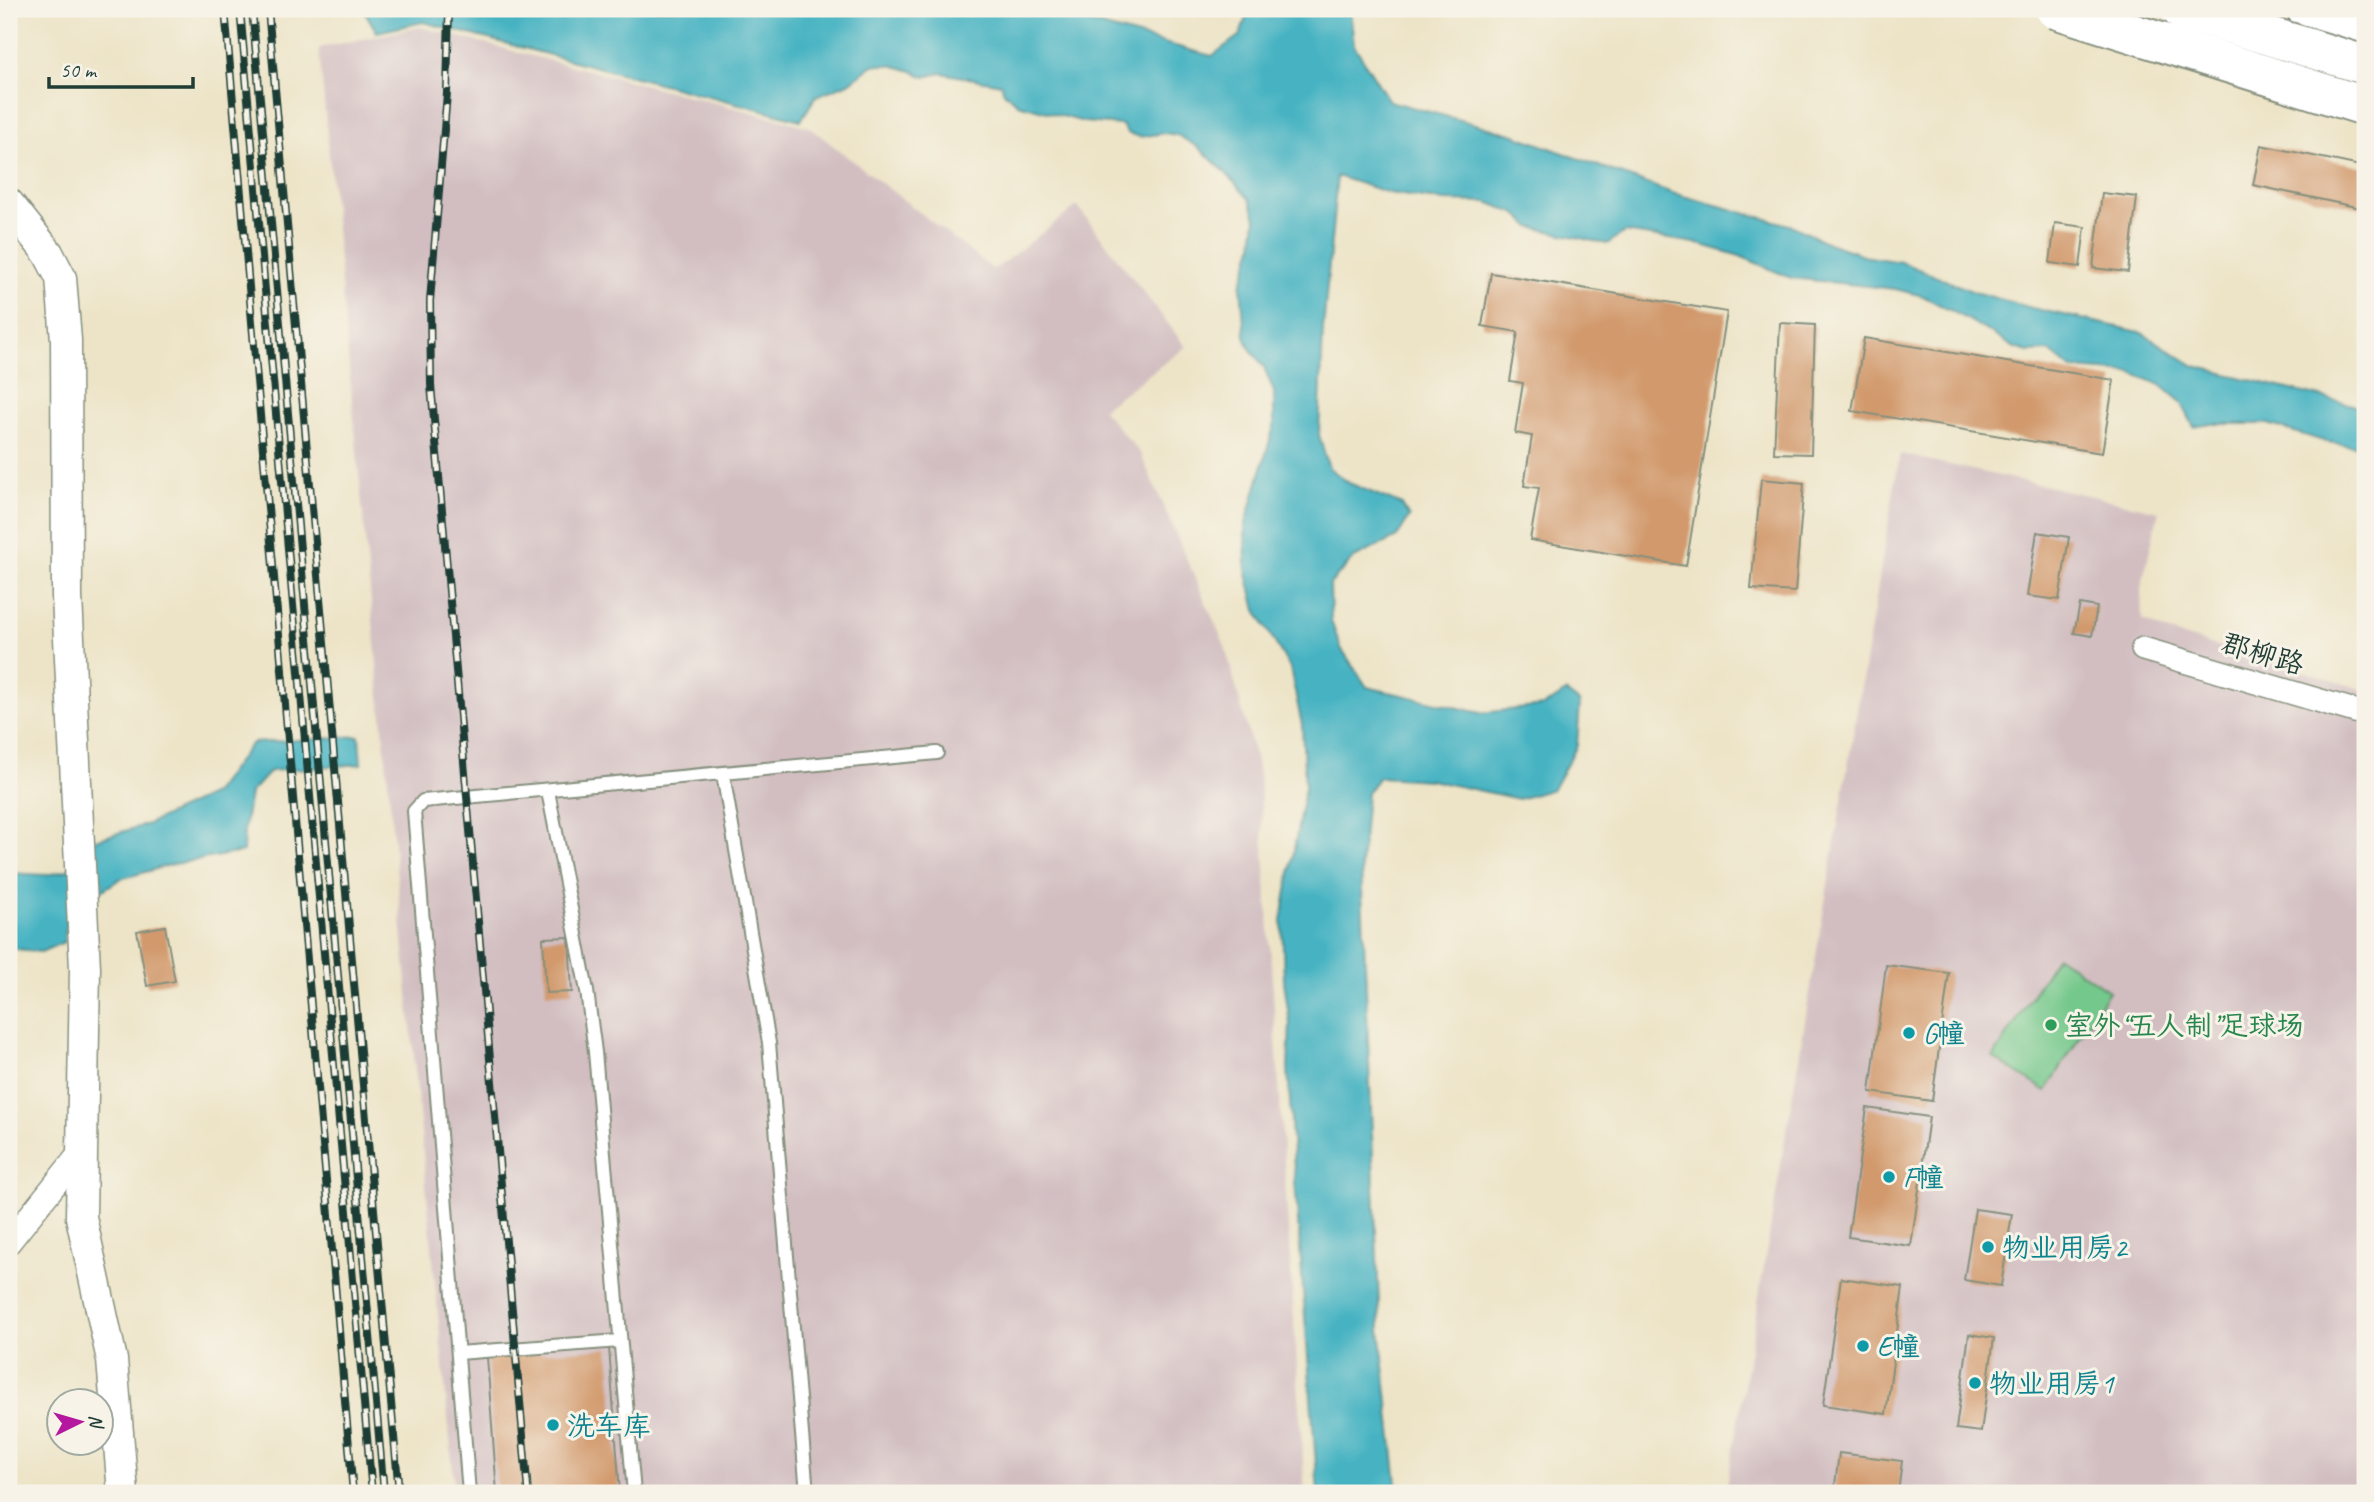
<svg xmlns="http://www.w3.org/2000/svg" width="2374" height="1502" font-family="Caveat,'LXGW WenKai TC',sans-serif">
<rect width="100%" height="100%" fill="#f7f3e8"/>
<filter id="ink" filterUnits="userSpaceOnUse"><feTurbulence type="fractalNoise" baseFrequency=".0143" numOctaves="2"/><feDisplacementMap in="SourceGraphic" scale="14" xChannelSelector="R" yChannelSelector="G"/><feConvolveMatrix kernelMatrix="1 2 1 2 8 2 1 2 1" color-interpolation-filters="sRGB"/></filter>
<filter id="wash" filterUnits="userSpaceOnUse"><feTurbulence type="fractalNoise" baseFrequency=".00686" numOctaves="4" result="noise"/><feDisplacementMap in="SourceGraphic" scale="28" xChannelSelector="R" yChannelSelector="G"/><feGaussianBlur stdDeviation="1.57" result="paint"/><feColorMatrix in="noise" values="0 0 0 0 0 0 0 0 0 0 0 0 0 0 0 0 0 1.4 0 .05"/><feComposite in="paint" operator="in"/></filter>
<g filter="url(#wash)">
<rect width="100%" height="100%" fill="#ede4c7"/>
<g fill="#d2bec1">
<path d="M420 27 809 127 994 270 1077 206 1186 347 1102 409 1140 453 1225 646 1259 773 1305 1493H455L319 48Z"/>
<path d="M1900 454 2159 511 2141 589 2142 620 2166 631 2365 690V1493H1726Z"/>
</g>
<path fill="#75c88b" stroke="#4a8260" stroke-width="2" d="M2057 956 2109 991 2046 1091 1993 1058Z"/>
<g fill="#46b3c2" stroke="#32787b" stroke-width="2">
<path d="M367 9H1039L1212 56 1240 35 1249 9H1350L1354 45 1389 101 1512 134 1672 193 1793 226 1828 243 1869 257 1901 262 1974 292 2032 308 2140 332 2195 366 2365 408V447L2327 442 2268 424H2211L2194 427 2181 402 2161 385 2132 373 2072 369 2049 351 2028 352 2015 348 1967 319 1923 296 1895 289 1791 278 1740 256 1695 243 1625 232 1607 244 1531 227 1517 214 1487 202 1444 201 1389 193 1337 176 1323 330 1319 435 1329 468 1349 483 1402 505 1409 517 1397 537 1354 558 1330 584 1331 621 1341 648 1367 687 1481 713 1544 706 1566 692 1580 703 1577 746 1553 789 1519 799 1430 780 1379 777 1367 793 1361 866 1380 1329 1398 1493H1318L1292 1140 1288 1067 1290 1024 1284 981 1282 919 1305 787 1302 725 1290 668 1256 610 1246 569 1245 527 1274 426V392L1264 367 1249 347 1245 336 1241 286 1253 246 1256 218 1250 200 1224 171 1198 147 1177 135 1164 133 1140 137 1127 133 1122 125 1084 122 1018 104 1004 92 1001 84 941 73 925 77 912 71 891 65H873L849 83 816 96 801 120 423 22 377 32 365 12Z"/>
<path d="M359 736 361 764 270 771 250 793 244 829 243 852 174 864 120 879 68 913 64 942 41 952 9 948V873L46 875 68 870 95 840 148 824 213 794 252 743Z"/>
</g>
<g id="blocks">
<g fill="#d1996c">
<path d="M2261 145 2365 167V209L2253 185Z"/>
<path d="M2102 193 2137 197 2128 272 2093 268Z"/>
<path d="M2055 223 2085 227 2080 267 2050 263Z"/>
<path d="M1491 273 1727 312 1686 566 1530 540 1539 488 1524 486 1532 436 1515 433 1523 383 1510 381 1518 332 1482 326Z"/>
<path d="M1780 323 1815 325 1811 454 1774 453Z"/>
<path d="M1864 338 2114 380 2102 453 1852 411Z"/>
<path d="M1761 479 1804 483 1795 592 1751 589Z"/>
<path d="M2037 532 2069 537 2059 600 2027 596Z"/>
<path d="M2080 604 2097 607 2092 636 2074 633Z"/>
<path d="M165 926 175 981 147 986 137 931Z"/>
<path d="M569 937 572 992 546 993 543 938Z"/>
<path d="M1886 965 1949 973 1932 1101 1870 1092Z"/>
<path d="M1867 1108 1929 1117 1911 1246 1848 1237Z"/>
<path d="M1975 1209 2012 1214 2001 1286 1964 1280Z"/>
<path d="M1841 1278 1903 1287 1886 1414 1823 1405Z"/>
<path d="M1969 1334 1994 1338 1981 1432 1956 1429Z"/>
<path d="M609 1348 620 1493H497L487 1357Z"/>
<path d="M1839 1453 1902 1461 1898 1493H1834Z"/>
</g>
</g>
</g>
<g filter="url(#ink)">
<use href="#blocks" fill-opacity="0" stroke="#86907e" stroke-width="2"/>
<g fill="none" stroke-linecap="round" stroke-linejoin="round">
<defs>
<g id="service">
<path d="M723 774 769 1043 807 1493"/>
<path d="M548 791 587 991 595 1052 634 1493"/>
<path d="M458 1353 620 1341"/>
<path d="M469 1493 414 811 423 801 937 753"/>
</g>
<g id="minor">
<path d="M2143 649 2365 714"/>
<path d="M9 1242 81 1152"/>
</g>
<path id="tertiary" d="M9 204 48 253 61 278 66 340 67 597 85 968 81 1217 112 1360 123 1493"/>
<path id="trunk" d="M2306 9 2365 27"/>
</defs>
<use href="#service" stroke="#86907e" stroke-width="16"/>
<use href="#minor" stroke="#86907e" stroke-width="26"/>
<use href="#tertiary" stroke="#86907e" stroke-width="33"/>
<use href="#trunk" stroke="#86907e" stroke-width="42"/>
<use href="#service" stroke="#fff" stroke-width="12"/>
<use href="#minor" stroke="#fff" stroke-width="23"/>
<use href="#tertiary" stroke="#fff" stroke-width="30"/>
<use href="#trunk" stroke="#fff" stroke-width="38"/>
<defs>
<g id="rail">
<path d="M225 9 353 1493"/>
<path d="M240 9 372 1493"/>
<path d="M252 9 384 1493"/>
<path d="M268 9 399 1493"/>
<path d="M449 9 447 93 430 301 431 385 528 1493"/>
</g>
</defs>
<use href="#rail" stroke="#1f3d34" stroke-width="8"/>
<use href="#rail" stroke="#f7f3e8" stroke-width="5" stroke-dasharray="16" stroke-linecap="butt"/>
<defs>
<g id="trunk-bridge">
<path d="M2055 9 2365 106"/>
<path d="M2180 9 2365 65"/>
</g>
</defs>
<use href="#trunk-bridge" stroke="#86907e" stroke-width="42" stroke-linecap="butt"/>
<use href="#trunk-bridge" stroke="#fff" stroke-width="38"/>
</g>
</g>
<circle fill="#2e9e5b" stroke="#f7f3e8" stroke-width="2.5" cx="2051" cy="1025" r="7"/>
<g fill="#0f9aa8" stroke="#f7f3e8" stroke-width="2.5">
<circle cx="1909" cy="1033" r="7"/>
<circle cx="1889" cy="1177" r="7"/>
<circle cx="1988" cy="1247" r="7"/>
<circle cx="1863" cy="1346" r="7"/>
<circle cx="1975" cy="1383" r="7"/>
<circle cx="553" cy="1425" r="7"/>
</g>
<g text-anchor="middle" stroke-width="6" stroke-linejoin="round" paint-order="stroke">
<g font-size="28" fill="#1f3d34" stroke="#f7f3e8">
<text transform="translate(2263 653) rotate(16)" y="10">郡柳路</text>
</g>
<g font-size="28" fill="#27864d" stroke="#f7f3e8" text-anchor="start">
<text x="2065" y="1035">室外“五人制”足球场</text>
</g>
<g font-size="28" fill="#0d838f" stroke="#f7f3e8" text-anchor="start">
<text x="1923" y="1043">G幢</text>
<text x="1903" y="1187">F幢</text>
<text x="2002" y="1257">物业用房2</text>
<text x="1877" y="1356">E幢</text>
<text x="1989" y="1393">物业用房1</text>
<text x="567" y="1435">洗车库</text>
</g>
</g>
<rect width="2374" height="1502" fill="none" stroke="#f7f3e8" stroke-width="35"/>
<g transform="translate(80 1422) rotate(85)"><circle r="33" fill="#f7f3e8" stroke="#a1aaa0" stroke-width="2"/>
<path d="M0-5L12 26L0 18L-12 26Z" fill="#b5179e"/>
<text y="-10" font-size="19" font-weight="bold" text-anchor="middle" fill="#1f3d34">N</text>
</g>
<path d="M49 77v10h144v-10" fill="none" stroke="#1f3d34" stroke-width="3.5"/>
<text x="60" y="77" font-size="21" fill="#1f3d34" stroke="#f7f3e8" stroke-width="5" paint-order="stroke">50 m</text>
</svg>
